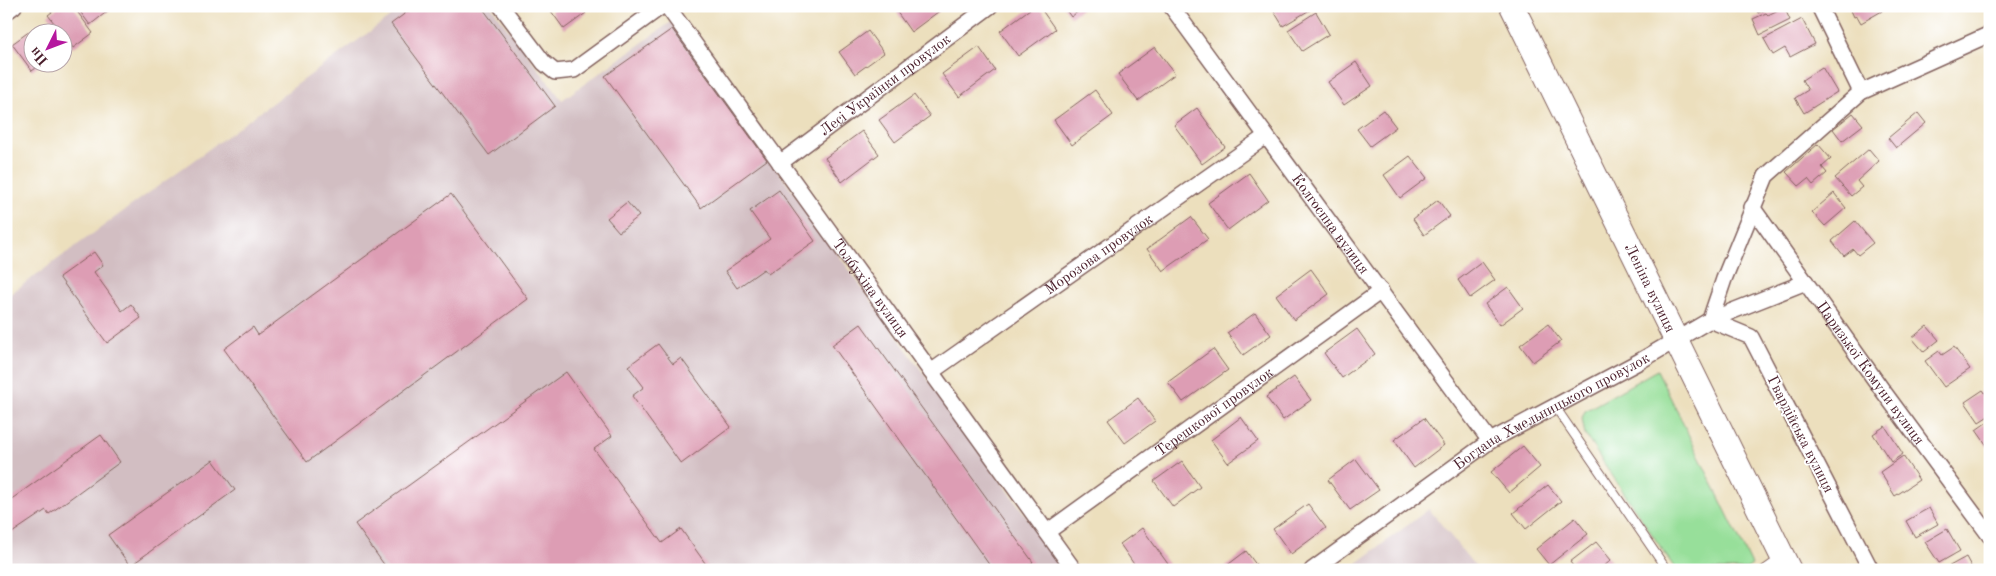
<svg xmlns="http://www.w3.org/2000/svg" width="1996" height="576" font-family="'Old Standard TT',serif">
<rect width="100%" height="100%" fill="#fff"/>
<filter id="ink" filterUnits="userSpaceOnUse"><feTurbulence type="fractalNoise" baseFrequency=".02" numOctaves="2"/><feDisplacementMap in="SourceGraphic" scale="10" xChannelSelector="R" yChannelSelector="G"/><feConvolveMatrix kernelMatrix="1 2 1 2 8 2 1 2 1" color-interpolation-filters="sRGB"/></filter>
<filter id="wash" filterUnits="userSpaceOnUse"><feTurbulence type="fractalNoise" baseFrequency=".0096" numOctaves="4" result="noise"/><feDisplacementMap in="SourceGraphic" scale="20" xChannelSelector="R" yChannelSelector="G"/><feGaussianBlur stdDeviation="1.12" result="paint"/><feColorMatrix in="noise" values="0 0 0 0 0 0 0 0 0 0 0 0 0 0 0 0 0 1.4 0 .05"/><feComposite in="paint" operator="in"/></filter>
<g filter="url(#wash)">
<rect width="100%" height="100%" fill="#ecdfbd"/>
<g fill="#d2bec2">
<path d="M405 6H491L562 100 671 22 1065 570H6V297Z"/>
<path d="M1429 509 1478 570H1348Z"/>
</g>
<path fill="#97df9a" stroke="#707f62" d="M1657 370 1752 565 1745 570H1676L1585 435 1582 418 1585 411Z"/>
<g id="blocks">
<g fill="#dd9db4">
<path d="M60 6H73L93 33 73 48 48 15Z"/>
<path d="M76 6H106L109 10 90 25Z"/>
<path d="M415 6H481L555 106 489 155 391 24Z"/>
<path d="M558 6H582L586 13 564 29 551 11Z"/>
<path d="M896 6H946L911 32 894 8Z"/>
<path d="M1034 6H1039L1055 29 1018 56 1000 31Z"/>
<path d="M1063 6H1085L1071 17Z"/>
<path d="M1274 6H1312L1313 8 1283 26 1272 8Z"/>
<path d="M1755 6H1773L1758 13Z"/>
<path d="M1849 6H1879L1882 11 1861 23 1857 16 1854 17Z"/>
<path d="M1784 7 1790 20 1760 35 1753 19 1766 13 1768 15Z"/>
<path d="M1316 12 1329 34 1302 51 1288 30Z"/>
<path d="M1802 19 1815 44 1790 57 1785 48 1773 55 1764 39Z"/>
<path d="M672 29 767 160 701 208 605 76Z"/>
<path d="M30 31 32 34V62H44L32 71 12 44Z"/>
<path d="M868 31 884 53 855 74 839 52Z"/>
<path d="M979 47 995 70 959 97 942 74Z"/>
<path d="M1155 47 1175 74 1138 101 1118 74Z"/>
<path d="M1356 62 1372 86 1344 105 1328 82Z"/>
<path d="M1822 67 1837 92 1804 113 1795 98 1808 90 1802 80Z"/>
<path d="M1095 90 1113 115 1072 145 1054 120Z"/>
<path d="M914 95 930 116 895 142 879 120Z"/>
<path d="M1197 108 1225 147 1202 164 1174 125Z"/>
<path d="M1383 110 1396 127 1370 146 1357 129Z"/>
<path d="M1853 113 1863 125 1842 141 1833 129Z"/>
<path d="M1918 113 1926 123 1896 148 1888 138Z"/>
<path d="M862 131 879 154 842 182 825 158Z"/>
<path d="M1818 144 1831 159 1822 167 1827 173 1813 185 1808 179 1799 186 1786 172Z"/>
<path d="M1869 149 1879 161 1857 181 1862 187 1851 196 1835 178Z"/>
<path d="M1410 156 1427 178 1400 198 1384 175Z"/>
<path d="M1249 173 1268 200 1228 230 1208 203Z"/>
<path d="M779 190 815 241 768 274 764 269 737 288 725 271 770 239 750 211Z"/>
<path d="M1834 193 1846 208 1825 226 1812 212Z"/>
<path d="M451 194 528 299 307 462 224 349 253 327 258 335Z"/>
<path d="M1438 200 1450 216 1424 235 1413 219Z"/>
<path d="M627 202 639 216 619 232 607 218Z"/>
<path d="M1191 217 1208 239 1163 271 1147 249Z"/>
<path d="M1855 221 1873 243 1858 255 1853 249 1844 256 1832 241Z"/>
<path d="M94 252 103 265 94 272 122 311 131 304 141 318 107 343 59 277Z"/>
<path d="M1482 262 1495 280 1470 298 1458 280Z"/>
<path d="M1311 269 1329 294 1294 320 1276 295Z"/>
<path d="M1508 287 1523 308 1500 325 1485 304Z"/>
<path d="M1255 313 1271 335 1243 355 1227 333Z"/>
<path d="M861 324 1033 562 1023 570H993L832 345Z"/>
<path d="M1548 324 1561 341 1533 362 1520 345Z"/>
<path d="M1927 326 1939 340 1924 352 1912 338Z"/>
<path d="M1357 329 1375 354 1342 378 1324 353Z"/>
<path d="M658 344 673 364 681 358 731 427 681 464 632 396 644 387 628 366Z"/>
<path d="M1954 347 1970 369 1944 387 1925 361 1939 351 1942 355Z"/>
<path d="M1213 349 1228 370 1183 402 1168 382Z"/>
<path d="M566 372 612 436 594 449 662 543 681 529 710 570H388L355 524Z"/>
<path d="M1294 377 1311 400 1283 420 1266 397Z"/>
<path d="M1983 390 1988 397 1990 396V415L1979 422 1965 402Z"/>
<path d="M1138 398 1155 421 1125 443 1108 420Z"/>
<path d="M1241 417 1258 441 1228 463 1211 440Z"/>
<path d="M1424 418 1444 445 1414 468 1394 440Z"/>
<path d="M1990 420V446L1988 447 1976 430Z"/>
<path d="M1885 426 1903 454 1891 462 1873 434Z"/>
<path d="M101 435 120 462 49 514 46 510 6 537V503Z"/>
<path d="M1523 446 1540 467 1509 493 1491 472Z"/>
<path d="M1903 456 1919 480 1895 496 1880 472Z"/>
<path d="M1356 459 1379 490 1350 510 1328 480Z"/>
<path d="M213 460 235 490 130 566 108 535Z"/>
<path d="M1182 461 1200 487 1173 507 1154 481Z"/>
<path d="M1548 485 1561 501 1526 529 1513 513Z"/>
<path d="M1308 504 1326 528 1291 554 1273 529Z"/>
<path d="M1929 508 1938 524 1915 537 1906 521Z"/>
<path d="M1575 518 1588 534 1549 565 1536 549Z"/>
<path d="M1142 528 1168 564 1160 570H1138L1120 544Z"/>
<path d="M1947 529 1960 551 1939 563 1925 542Z"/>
<path d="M1596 542 1611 560 1600 570H1576L1570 562Z"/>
<path d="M1246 551 1260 570H1221Z"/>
<path d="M1966 557 1973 570H1947L1946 568Z"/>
</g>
</g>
</g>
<g filter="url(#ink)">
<use href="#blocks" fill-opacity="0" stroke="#83625e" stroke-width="1"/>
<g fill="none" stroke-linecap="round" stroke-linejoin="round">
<defs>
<g id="lane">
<path d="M1554 405 1667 570"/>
<path d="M1764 570 1781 558"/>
</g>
<g id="street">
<path d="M501 6 544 63 555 72 574 70 662 6"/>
<path id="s1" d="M667 6 1074 570"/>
<path id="s2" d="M1171 6 1490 441"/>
<path d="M1819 6 1861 92"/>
<path d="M6 12 14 6"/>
<path id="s3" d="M780 163 990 6"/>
<path id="s4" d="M1752 207 1883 391 1990 536"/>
<path id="s5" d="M931 372 1266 136"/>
<path id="s6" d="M1047 532 1381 291"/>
<path id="s7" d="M1312 570 1490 441 1640 361 1710 320 1806 282"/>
<path d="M1871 570 1751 337 1710 320 1724 279 1766 176 1861 92 1990 34"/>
</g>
<g id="primary">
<path id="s8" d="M1512 6 1789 570"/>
</g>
</defs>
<use href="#lane" stroke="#83625e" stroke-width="10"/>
<use href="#street" stroke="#83625e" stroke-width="18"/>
<use href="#primary" stroke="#83625e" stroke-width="26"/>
<use href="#lane" stroke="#fff" stroke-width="8"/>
<use href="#street" stroke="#fff" stroke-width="15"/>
<use href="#primary" stroke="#fff" stroke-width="24"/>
</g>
</g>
<g text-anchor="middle" stroke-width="4" stroke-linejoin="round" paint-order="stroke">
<g font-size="15" fill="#4a1f2b" stroke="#fff">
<text dy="5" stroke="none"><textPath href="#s3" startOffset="131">Лесі Українки провулок</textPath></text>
<text dy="5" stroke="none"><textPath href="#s2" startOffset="270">Колгоспна вулиця</textPath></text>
<text dy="5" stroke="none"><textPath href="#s5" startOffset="205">Морозова провулок</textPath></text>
<text dy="5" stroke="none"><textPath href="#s1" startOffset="348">Толбухіна вулиця</textPath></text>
<text dy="5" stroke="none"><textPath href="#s8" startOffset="314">Леніна вулиця</textPath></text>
<text dy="5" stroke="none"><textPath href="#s4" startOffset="204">Паризької Комуни вулиця</textPath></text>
<text dy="5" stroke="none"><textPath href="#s6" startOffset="206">Терешкової провулок</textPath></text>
<text dy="5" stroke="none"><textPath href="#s7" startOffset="288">Богдана Хмельницького провулок</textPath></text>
<text transform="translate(1801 434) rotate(63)" y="5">Гвардійська вулиця</text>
</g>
</g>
<rect width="1996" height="576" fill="none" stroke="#fff" stroke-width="25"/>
<g transform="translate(48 48) rotate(228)"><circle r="24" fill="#ffffff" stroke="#b7a5aa"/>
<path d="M0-4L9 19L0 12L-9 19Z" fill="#b5179e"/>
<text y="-8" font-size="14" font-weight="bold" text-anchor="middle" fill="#4a1f2b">Пн</text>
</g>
</svg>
